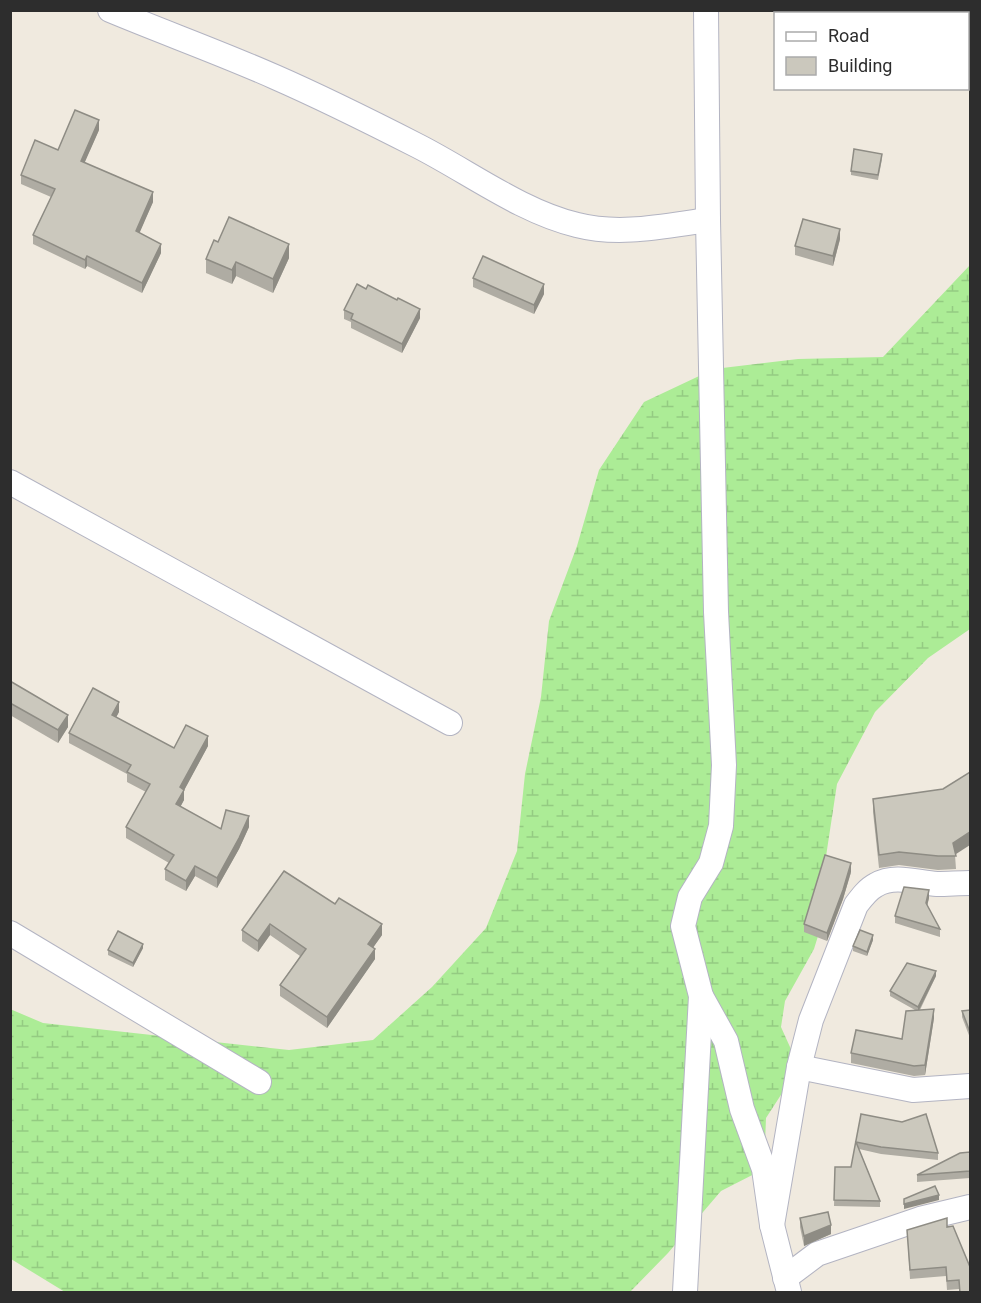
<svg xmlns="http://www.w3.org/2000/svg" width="981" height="1303" font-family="Roboto,sans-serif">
<defs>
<pattern id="wetland-marsh" width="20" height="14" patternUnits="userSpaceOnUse" patternTransform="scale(1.5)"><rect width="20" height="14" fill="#acec96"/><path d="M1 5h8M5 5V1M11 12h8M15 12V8" fill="none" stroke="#94cb82"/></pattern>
</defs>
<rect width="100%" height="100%" fill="#f0eadf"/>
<path fill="url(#wetland-marsh)" d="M970 265V629L928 658 875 712 837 784 825 863 818 936 814 949 785 1001 781 1027 799 1067 766 1118 764 1169 721 1191 668 1253 630 1292H65L11 1259 10 1009 43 1023 289 1050 373 1040 432 987 486 928 517 851 525 774 541 697 549 621 577 546 599 470 644 402 714 369 798 359 883 357Z"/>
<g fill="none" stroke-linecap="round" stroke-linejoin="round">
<defs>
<g id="minor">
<path d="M110 10C165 33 221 53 275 77 323 98 371 122 418 146 469 172 522 212 577 225 620 236 664 226 708 220"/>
<path d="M10 482 450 723"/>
<path d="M10 933 259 1082"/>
<path d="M701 996 726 1041 742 1109 764 1169 772 1225 789 1292"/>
<path d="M799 1067 913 1090 970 1086"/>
<path d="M772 1225 799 1067 811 1020 856 905C862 897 868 889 876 885 895 874 918 883 937 884 948 884 959 883 970 883"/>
<path d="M785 1278 817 1254 920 1219 970 1207"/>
<path d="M685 1292 701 996 683 926 690 897 711 863 721 826 724 765 716 612 708 220 706 10"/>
</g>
</defs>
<use href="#minor" stroke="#b3b4c2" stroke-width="26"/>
<use href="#minor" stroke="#fff" stroke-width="24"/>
</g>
<g fill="#afaca3">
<path d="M99 130 84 163 153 202 139 233 161 253 142 293 87 266 85 269 33 244V235L51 197 21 184V175L58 150Z"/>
<path d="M882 159 878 180 851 175V171Z"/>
<path d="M840 239 833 266 795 255V246Z"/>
<path d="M218 242 289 258 273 293 236 276 232 284 206 273V259Z"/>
<path d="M473 278 544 294 534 314 473 287Z"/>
<path d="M344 310 420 318 402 353 351 328V322L344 319Z"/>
<path d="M10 681 68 727 58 743 10 715Z"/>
<path d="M119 712 116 717 174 748 208 746 184 790V800L180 807 221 829 249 827 239 849 217 888 195 876 186 891 165 880V869L169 863 126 838V827L146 792 127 782V774L69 743V733Z"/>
<path d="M873 799 955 855 956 869 938 870 899 865 879 868 873 812Z"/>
<path d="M284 871 382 935 373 947 375 959 327 1028 280 996V985L300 956 270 935 258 952 242 941V930Z"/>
<path d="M851 872 843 899 827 941 804 932V924Z"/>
<path d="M929 898 927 906 940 929V937L895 923V916Z"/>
<path d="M873 940 867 956 853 951V946Z"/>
<path d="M143 948 133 967 108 955V950Z"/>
<path d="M936 976 920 1010 934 1018 925 1075 914 1076 851 1063V1053L902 1039 915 1010 890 996V991Z"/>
<path d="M970 1010V1038L962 1017V1011Z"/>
<path d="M861 1114 938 1153V1160L881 1154 859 1149 880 1201V1207L834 1206 835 1167H851Z"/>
<path d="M970 1152V1178L917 1182V1175Z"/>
<path d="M800 1218 831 1234 804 1246 800 1227Z"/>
<path d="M947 1227 970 1293H960L959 1289 947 1290 946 1276 910 1279 907 1230Z"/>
</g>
<g fill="#8e8c84">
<path d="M99 120V130L81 171V161Z"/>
<path d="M153 192V202L136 241V231Z"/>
<path d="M840 229V239L833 266V256Z"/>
<path d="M161 244V253L142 293V283Z"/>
<path d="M289 244V258L273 293V279Z"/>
<path d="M87 256V266L85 269V260Z"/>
<path d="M236 262V276L232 284V270Z"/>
<path d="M544 284V294L534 314V305Z"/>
<path d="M420 309V318L402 353V344Z"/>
<path d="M119 702V712L112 725V715Z"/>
<path d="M68 715V727L58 743V730Z"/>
<path d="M208 736V746L180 798V787Z"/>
<path d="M184 790V800L176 815V804Z"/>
<path d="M249 816V827L239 849 217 888V878Z"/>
<path d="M970 832V845L953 856V843Z"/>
<path d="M851 863V872L843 899 827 941V933Z"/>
<path d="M195 866V876L186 891V881Z"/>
<path d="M929 890V898L926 910V903Z"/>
<path d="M270 924V935L258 952V941Z"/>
<path d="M382 924V935L368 955V944Z"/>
<path d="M873 935V940L867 956V952Z"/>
<path d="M143 944V948L133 967V963Z"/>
<path d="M375 949V959L327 1028V1017Z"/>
<path d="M936 971V976L918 1012V1007Z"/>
<path d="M934 1009V1018L925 1075V1065Z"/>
<path d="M939 1195V1200L904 1209V1204Z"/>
<path d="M831 1225V1234L804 1246V1236Z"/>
</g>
<g fill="#cbc8bd" stroke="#8e8c84" stroke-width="1.5">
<path d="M75 110 99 120 81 161 153 192 136 231 161 244 142 283 87 256 85 260 33 235 55 189 21 175 35 140 58 150Z"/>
<path d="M854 149 882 154 878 175 851 171Z"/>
<path d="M229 217 289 244 273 279 236 262 232 270 206 259 214 240 218 242Z"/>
<path d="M803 219 840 229 833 256 795 246Z"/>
<path d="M483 256 544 284 534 305 473 278Z"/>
<path d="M357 284 366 289 368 285 397 300 398 298 420 309 402 344 351 319 353 314 344 310Z"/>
<path d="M10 681 68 715 58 730 10 703Z"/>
<path d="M93 688 119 702 112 715 174 748 186 725 208 736 180 787 184 790 176 804 221 829 226 810 249 816 239 838 217 878 195 866 186 881 165 869 174 855 126 827 150 784 127 772 131 765 69 733Z"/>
<path d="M970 772V832L953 843 956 856H938L899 852 879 855 873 799 943 789Z"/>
<path d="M825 855 851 863 843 890 827 933 804 924Z"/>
<path d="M284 871 335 904 339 898 382 924 368 944 375 949 327 1017 280 985 306 949 270 924 258 941 242 930Z"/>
<path d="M904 887 929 890 926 903 940 929 895 916Z"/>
<path d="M860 930 873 935 867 952 853 946Z"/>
<path d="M118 931 143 944 133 963 108 950Z"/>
<path d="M907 963 936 971 918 1007 890 991Z"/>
<path d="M934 1009 925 1065 914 1066 851 1053 856 1030 902 1039 906 1011Z"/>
<path d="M970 1010V1032L962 1011Z"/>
<path d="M861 1114 902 1122 926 1114 938 1153 881 1147 856 1142 880 1201 834 1200 835 1167H851Z"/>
<path d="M970 1152V1171L917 1175 960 1153Z"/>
<path d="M935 1186 939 1195 904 1204V1199Z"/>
<path d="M828 1212 831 1225 804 1236 800 1218Z"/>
<path d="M947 1218V1227L953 1226 970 1267V1293H960L959 1280 947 1281 946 1267 910 1270 907 1230Z"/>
</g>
<rect width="981" height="1303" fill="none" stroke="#2d2d2d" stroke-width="24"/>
<rect x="774" y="12" width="195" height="78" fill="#ffffff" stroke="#ababab" stroke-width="1.5"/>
<rect x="786" y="32" width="30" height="9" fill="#ffffff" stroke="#ababab" stroke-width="1.5"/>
<text x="828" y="42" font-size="18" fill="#2d2d2d">Road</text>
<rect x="786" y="57" width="30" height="18" fill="#cbc8bd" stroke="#ababab" stroke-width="1.5"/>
<text x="828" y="72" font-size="18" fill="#2d2d2d">Building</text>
</svg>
